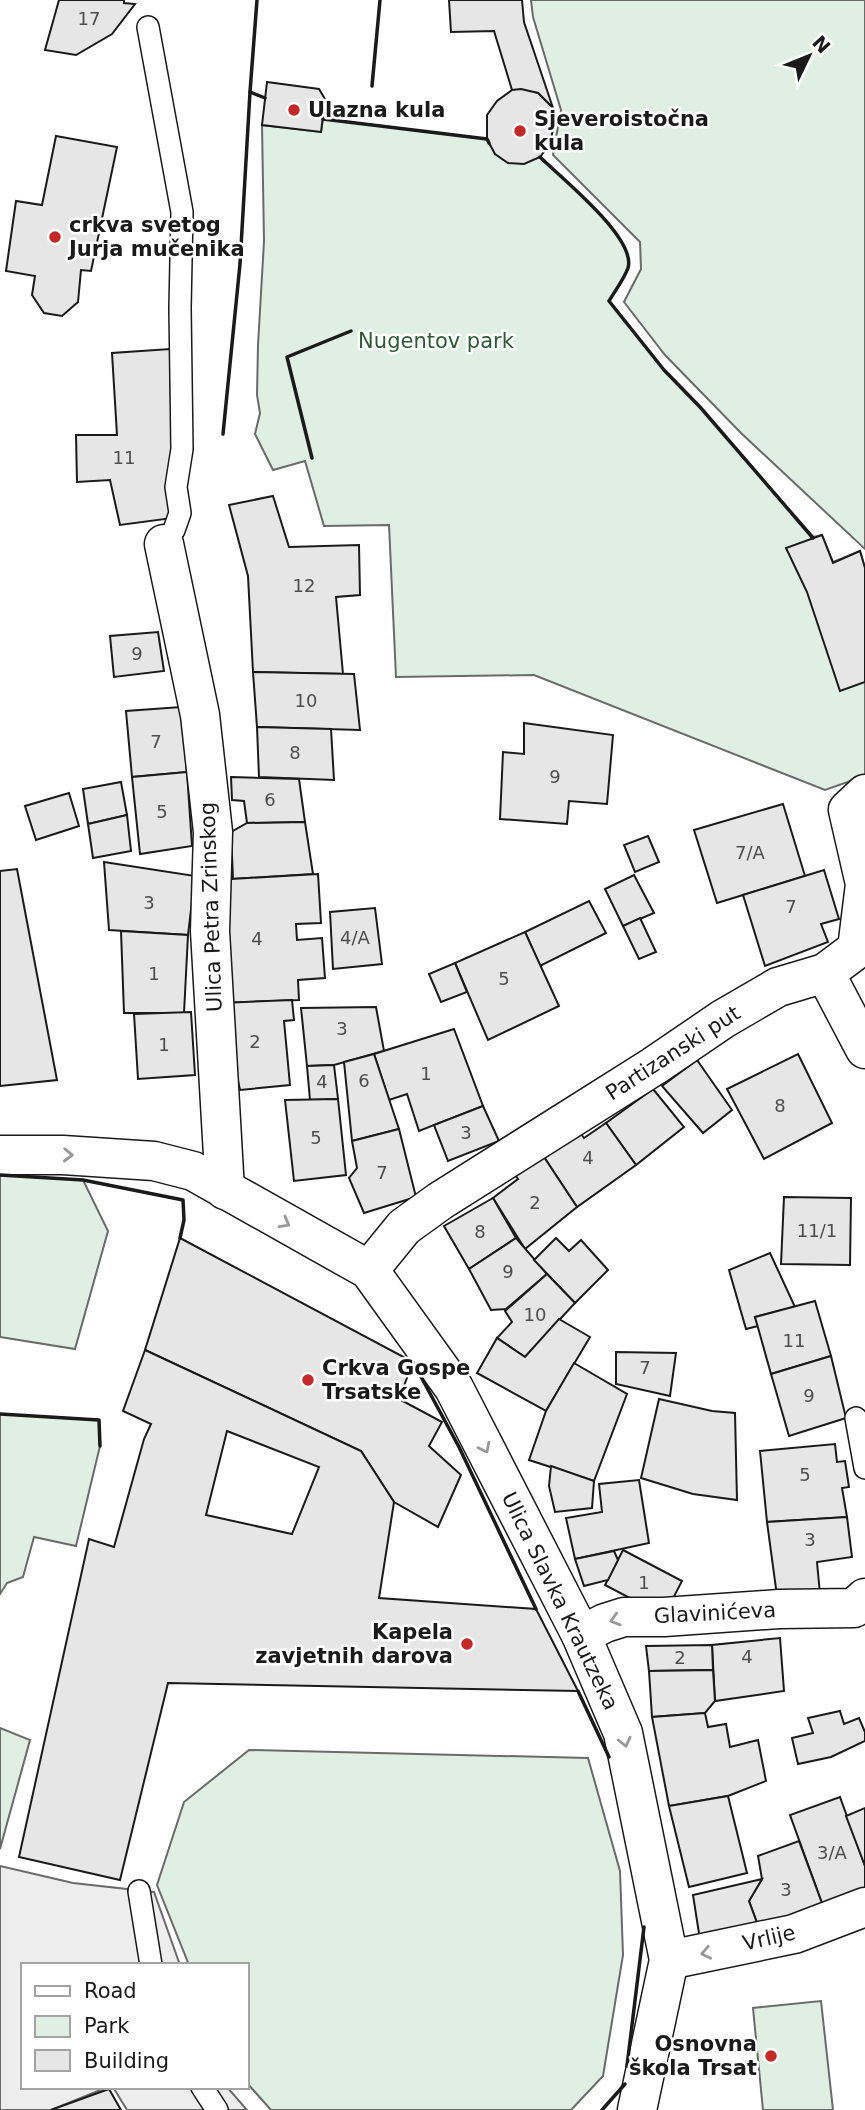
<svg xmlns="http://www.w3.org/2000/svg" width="865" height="2110" font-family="'DejaVu Sans',sans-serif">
<rect width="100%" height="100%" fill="#fff"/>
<g fill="#e0efe3" stroke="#6a6a6a" stroke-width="2">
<path d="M531 0H865V549L741 433 665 355 624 302 641 269 640 242 553 155 561 110 533 17Z"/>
<path d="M323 119 487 139C500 165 513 168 540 157 560 177 637 238 628 268 624 279 615 291 609 301L664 370 700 407 813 537 822 535 833 562 860 551 865 568V776L825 790 534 675 396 677 389 525 324 526 305 461 273 470 255 434 260 413 257 395 258 345 264 241 262 125 321 132Z"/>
<path d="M0 1175 83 1180 108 1231 75 1349 0 1337Z"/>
<path d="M0 1414 99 1420 100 1446 76 1546 34 1537 23 1577 7 1583 0 1594Z"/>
<path d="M0 1728 30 1740 0 1849Z"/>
<path d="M249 1750 588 1758 620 1871 623 1955 603 2076 571 2110H271L247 2083V1965H189L157 1885 184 1802Z"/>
<path d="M821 2001 833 2110H763L753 2008Z"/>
</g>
<g fill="#ededed" stroke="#6a6a6a" stroke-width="2">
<path d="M0 1866 73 1883 154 1892 180 1965H23V2087H108L51 2110H0Z"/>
<path d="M113 2087H227L247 2110H127Z"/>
</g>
<g fill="#e6e6e6" stroke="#1a1a1a" stroke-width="2" fill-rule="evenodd">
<path d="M59 0H124V3L135 4 112 34 76 55 45 50Z"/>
<path d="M449 0H522L524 22 553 108 538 93 512 90 494 31 451 32Z"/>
<path d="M267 82 319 89 325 99 321 132 262 125Z"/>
<path d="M521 89 538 93 553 108 554 124 550 144 540 157 524 164 508 163 495 154 487 139V115L497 101 512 90Z"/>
<path d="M56 136 117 147 91 271 81 270 78 302 62 316 44 313 32 295 35 276 6 271 16 201 42 205Z"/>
<path d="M170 349 173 518 120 525 110 480 77 482 76 435H117L112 353Z"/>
<path d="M273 496 289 547 359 545 360 595 336 597 343 674 253 672 248 576 229 505Z"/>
<path d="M822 535 833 563 860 551 865 568V682L840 691 807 592 786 548Z"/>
<path d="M158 632 164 671 114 677 110 636Z"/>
<path d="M253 672 354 674 360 730 257 727Z"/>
<path d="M181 707 187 772 132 777 126 711Z"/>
<path d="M524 723 613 735 607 804 569 801 567 824 500 819 503 752 524 754Z"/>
<path d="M257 727 331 729 334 780 259 777Z"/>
<path d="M187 772 192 846 140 854 132 777Z"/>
<path d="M231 777 299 779 305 822 247 823 244 801 232 800Z"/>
<path d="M121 782 127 815 88 824 83 789Z"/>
<path d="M69 793 79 826 36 840 25 806Z"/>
<path d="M783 804 805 876 717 903 694 830Z"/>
<path d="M127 815 131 851 93 858 88 824Z"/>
<path d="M305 822 313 874 233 879 231 832 247 823Z"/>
<path d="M648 836 659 862 635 872 624 845Z"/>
<path d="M104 862 195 876 188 935 109 930Z"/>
<path d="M17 869 57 1080 0 1086V871Z"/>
<path d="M824 870 839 919 821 924 828 942 765 966 743 895Z"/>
<path d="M318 874 321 923 296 924 297 940 322 938 325 978 298 980 299 1000 221 1003 215 880Z"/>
<path d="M634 875 654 913 623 926 605 889Z"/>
<path d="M589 901 606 933 540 966 525 932Z"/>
<path d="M375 908 382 964 333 969 330 912Z"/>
<path d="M640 918 656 952 639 959 623 926Z"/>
<path d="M121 931 188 935 184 1013H124Z"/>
<path d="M525 932 559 1006 488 1040 455 963Z"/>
<path d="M455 963 467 992 441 1002 429 974Z"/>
<path d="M292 1000 294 1020 284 1021 290 1085 240 1090 221 1003Z"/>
<path d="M376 1007 384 1051 334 1065 307 1066 301 1008Z"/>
<path d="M191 1012 195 1075 138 1079 134 1014Z"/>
<path d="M454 1029 483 1106 419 1131 407 1094 389 1100 374 1054Z"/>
<path d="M374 1054 399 1129 352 1141 344 1062Z"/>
<path d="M798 1054 832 1123 764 1159 727 1089Z"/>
<path d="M697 1060 732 1110 703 1133 662 1086Z"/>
<path d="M334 1065 338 1099 310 1100 307 1066Z"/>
<path d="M653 1089 684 1127 636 1165 606 1123Z"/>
<path d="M338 1099 346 1175 294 1181 285 1100Z"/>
<path d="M483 1106 499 1141 448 1161 434 1125Z"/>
<path d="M606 1123 636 1165 577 1207 540 1151 578 1130 584 1138Z"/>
<path d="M399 1129 416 1197 364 1213 349 1178 357 1168 352 1141Z"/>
<path d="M540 1151 577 1207 525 1249 493 1198 518 1179 512 1171Z"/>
<path d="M784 1197 851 1198 850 1265 781 1264Z"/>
<path d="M493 1198 516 1238 469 1269 444 1226Z"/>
<path d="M180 1238 413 1362 399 1399 442 1422 429 1446 461 1475 438 1527 394 1502 361 1451 145 1350Z"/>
<path d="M516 1238 547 1274 506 1309 491 1310 469 1269Z"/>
<path d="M556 1238 569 1251 581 1240 608 1270 575 1303 534 1260Z"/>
<path d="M770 1253 795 1307 755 1317 758 1326 746 1329 729 1270Z"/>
<path d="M547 1274 575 1303 525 1357 497 1338 512 1322 505 1311Z"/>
<path d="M815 1301 831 1356 771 1374 755 1317Z"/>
<path d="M559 1319 590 1337 546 1411 477 1373 497 1338 525 1357Z"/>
<path d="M145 1350 361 1451 394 1502 379 1598 536 1609 578 1691 168 1683 120 1880 19 1857 89 1539 114 1547 144 1439 151 1424 123 1411ZM227 1431 319 1467 292 1534 206 1515Z"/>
<path d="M616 1352 676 1353 670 1396 616 1384Z"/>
<path d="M831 1356 846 1418 789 1436 771 1374Z"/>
<path d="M574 1363 627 1394 594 1481 529 1460 546 1411Z"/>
<path d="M659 1399 712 1411 735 1413 737 1500 693 1494 641 1478Z"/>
<path d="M835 1444 837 1462 845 1461 849 1487 842 1488 847 1517 767 1522 760 1451Z"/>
<path d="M551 1466 594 1481 592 1508 555 1512 549 1486Z"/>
<path d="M639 1480 649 1543 575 1559 566 1518 602 1512 599 1484Z"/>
<path d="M847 1517 852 1557 817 1562 820 1594 777 1596 767 1522Z"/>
<path d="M623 1550 682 1581 664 1616 605 1585Z"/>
<path d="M614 1551 618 1560 608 1580 584 1586 575 1559Z"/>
<path d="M780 1638 784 1691 715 1701 712 1645Z"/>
<path d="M712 1645 713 1670 649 1671 646 1646Z"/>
<path d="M713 1670 715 1701 705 1713 652 1717 649 1671Z"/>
<path d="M840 1711 844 1724 859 1718 865 1732V1741L831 1757 798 1764 792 1738 813 1733 808 1718Z"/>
<path d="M705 1713 708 1727 726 1724 730 1747 758 1740 766 1781 728 1796 669 1806 652 1717Z"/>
<path d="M728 1796 747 1873 689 1887 669 1806Z"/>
<path d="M840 1797 865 1866V1890L823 1906 790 1815Z"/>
<path d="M865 1808V1866L846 1816Z"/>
<path d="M799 1841 823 1906 760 1931 749 1901 762 1879 758 1856Z"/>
<path d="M762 1879 749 1901 760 1931 700 1940 693 1895Z"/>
<path d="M109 2089 121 2110H51L95 2094Z"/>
</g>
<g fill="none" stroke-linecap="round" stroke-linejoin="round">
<defs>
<g id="service">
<path d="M148 27 182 212 180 308 182 449 176 487 180 513 174 530 164 544"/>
<path d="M856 1418 865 1468"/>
<path d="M139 1891 151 1965"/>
<path d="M202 2087 217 2110"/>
</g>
<g id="minor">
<path d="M164 544 200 715 213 832 210 931 225 1190"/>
<path d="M825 973 865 1049"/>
<path d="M369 1270 404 1227 440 1201 654 1066 723 1019 778 987 825 973 857 949 865 884 848 810 865 794"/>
<path d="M581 1635 605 1623 624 1617H664L779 1609 854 1608 865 1598"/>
<path d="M669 1960 794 1934 865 1907"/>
</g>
<path id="tertiary" d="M0 1155H63L154 1161 193 1171 369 1270 454 1388 581 1635 623 1733 669 1960 637 2110"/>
</defs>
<use href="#service" stroke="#1a1a1a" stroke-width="24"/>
<use href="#minor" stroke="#1a1a1a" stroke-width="41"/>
<use href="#tertiary" stroke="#1a1a1a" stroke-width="41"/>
<use href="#service" stroke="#fff" stroke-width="21"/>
<use href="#minor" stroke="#fff" stroke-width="38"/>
<use href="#tertiary" stroke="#fff" stroke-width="38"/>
<g stroke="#1a1a1a" stroke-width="3.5">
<path d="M257 0 250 92 265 98"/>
<path d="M372 86 380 0"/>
<path d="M323 119 487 139 489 143"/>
<path d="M540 157C560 177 637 238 628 268 624 279 615 291 609 301L664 370 700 407 813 538"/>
<path d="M223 434 240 264 250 92"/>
<path d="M312 458 287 357 351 331"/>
<path d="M0 1175 83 1180 183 1200 184 1220 180 1238"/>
<path d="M413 1362 459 1447 536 1609"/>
<path d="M0 1414 99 1420 100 1446"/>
<path d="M578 1691 609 1757"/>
<path d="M627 2066 644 1927"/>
<path d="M602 2110 625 2084"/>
</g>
</g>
<defs><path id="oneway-chevron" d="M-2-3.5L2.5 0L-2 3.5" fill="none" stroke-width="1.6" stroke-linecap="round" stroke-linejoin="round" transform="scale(1.75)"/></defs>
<g stroke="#989898">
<use href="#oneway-chevron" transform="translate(68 1155) rotate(2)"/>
<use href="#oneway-chevron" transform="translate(285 1223) rotate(29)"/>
<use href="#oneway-chevron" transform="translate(485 1448) rotate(63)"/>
<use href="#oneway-chevron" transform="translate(615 1620) rotate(163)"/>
<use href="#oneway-chevron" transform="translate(625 1742) rotate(77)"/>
<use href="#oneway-chevron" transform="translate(706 1953) rotate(168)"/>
</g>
<g fill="#c62828" stroke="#fff" stroke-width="2.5">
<circle cx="294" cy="110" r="7"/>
<circle cx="520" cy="131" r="7"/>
<circle cx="55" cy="237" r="7"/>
<circle cx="308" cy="1380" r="7"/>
<circle cx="467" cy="1644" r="7"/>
<circle cx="771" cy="2056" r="7"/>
</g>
<g text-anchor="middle" stroke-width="5" stroke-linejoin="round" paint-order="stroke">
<g font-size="18" fill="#4d4d4d">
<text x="89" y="25">17</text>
<text x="124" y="464">11</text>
<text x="304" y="592">12</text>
<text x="137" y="660">9</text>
<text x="306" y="707">10</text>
<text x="156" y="748">7</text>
<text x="295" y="759">8</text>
<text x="555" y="783">9</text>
<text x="270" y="806">6</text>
<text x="162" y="818">5</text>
<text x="750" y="859">7/A</text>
<text x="149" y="909">3</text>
<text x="791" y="913">7</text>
<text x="355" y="944">4/A</text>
<text x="257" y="945">4</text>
<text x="154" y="980">1</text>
<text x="504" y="985">5</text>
<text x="342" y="1035">3</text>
<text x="255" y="1048">2</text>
<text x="164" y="1051">1</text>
<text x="426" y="1080">1</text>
<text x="364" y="1087">6</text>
<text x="322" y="1088">4</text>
<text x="780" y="1112">8</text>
<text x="466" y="1139">3</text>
<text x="316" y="1144">5</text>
<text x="588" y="1164">4</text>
<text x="382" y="1179">7</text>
<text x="535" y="1209">2</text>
<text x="817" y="1237">11/1</text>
<text x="480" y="1238">8</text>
<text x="508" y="1278">9</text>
<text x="535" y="1321">10</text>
<text x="794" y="1347">11</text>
<text x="645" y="1374">7</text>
<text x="809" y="1402">9</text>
<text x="805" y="1481">5</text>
<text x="810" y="1546">3</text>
<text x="644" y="1589">1</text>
<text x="747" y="1663">4</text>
<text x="680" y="1664">2</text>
<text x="832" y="1859">3/A</text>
<text x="786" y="1896">3</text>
</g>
<g font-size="21" font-weight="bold" fill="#1a1a1a" stroke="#fff" text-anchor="start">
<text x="308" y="117">Ulazna kula</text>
<text x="534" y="126">Sjeveroistočna<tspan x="534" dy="24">kula</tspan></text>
<text x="69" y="232">crkva svetog<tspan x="69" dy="24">Jurja mučenika</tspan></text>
<text x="322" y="1375">Crkva Gospe<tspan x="322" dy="24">Trsatske</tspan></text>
<text x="453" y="1639" text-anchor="end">Kapela<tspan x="453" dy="24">zavjetnih darova</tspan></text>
<text x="757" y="2051" text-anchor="end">Osnovna<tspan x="757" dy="24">škola Trsat</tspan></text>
</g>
<g font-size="21" fill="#2b5a34" stroke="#fff">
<text x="436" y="348">Nugentov park</text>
</g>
<g font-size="21" fill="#1a1a1a" stroke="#fff">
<text transform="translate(211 907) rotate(-92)" y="7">Ulica Petra Zrinskog</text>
<text transform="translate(673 1053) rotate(-33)" y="7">Partizanski put</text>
<text transform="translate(560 1601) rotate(64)" y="7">Ulica Slavka Krautzeka</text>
<text transform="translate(715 1613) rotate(-3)" y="7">Glavinićeva</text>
<text transform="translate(769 1938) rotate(-13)" y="7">Vrlije</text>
</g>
</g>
<rect x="21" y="1963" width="228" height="126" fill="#ffffff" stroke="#a3a3a3" stroke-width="2"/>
<rect x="35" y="1986" width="35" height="10" fill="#ffffff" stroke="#a3a3a3" stroke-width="2"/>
<text x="84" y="1998" font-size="21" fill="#1a1a1a">Road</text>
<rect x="35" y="2016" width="35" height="21" fill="#e0efe3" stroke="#a3a3a3" stroke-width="2"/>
<text x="84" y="2033" font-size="21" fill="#1a1a1a">Park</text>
<rect x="35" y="2050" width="35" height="21" fill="#e6e6e6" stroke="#a3a3a3" stroke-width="2"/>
<text x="84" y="2068" font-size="21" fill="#1a1a1a">Building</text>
<g transform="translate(809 56) rotate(47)" stroke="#ffffff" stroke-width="5" paint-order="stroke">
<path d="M0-5L12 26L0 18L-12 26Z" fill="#1a1a1a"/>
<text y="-10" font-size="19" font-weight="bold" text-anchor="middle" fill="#1a1a1a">N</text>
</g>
</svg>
